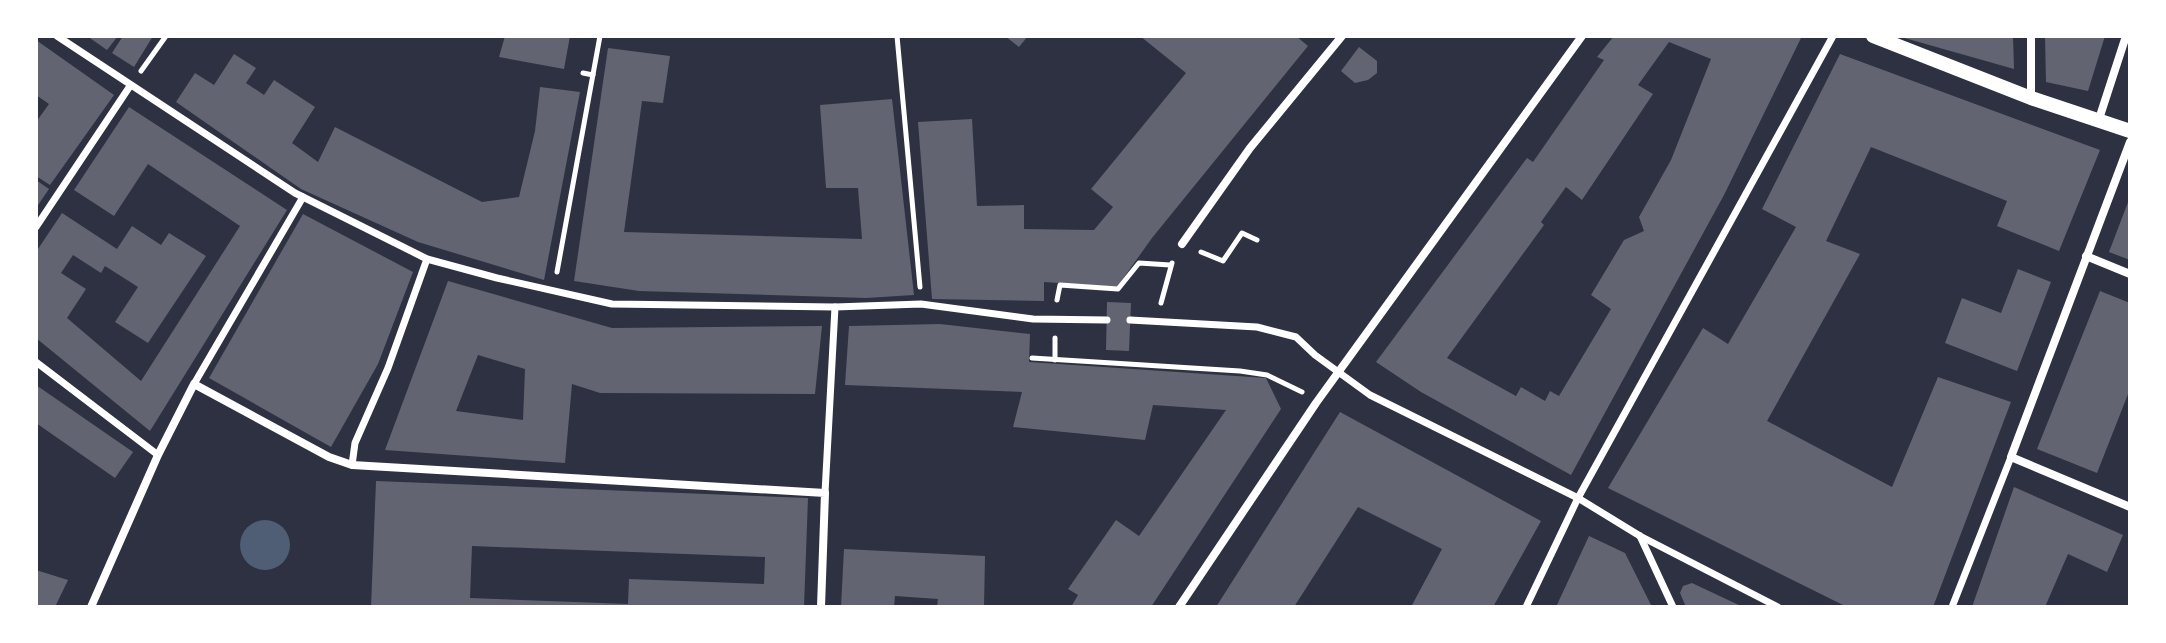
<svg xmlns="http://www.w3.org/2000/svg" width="2166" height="643" font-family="'DM Sans',sans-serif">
<rect width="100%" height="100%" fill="#2d3142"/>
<circle fill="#4f5d75" cx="265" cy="545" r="25"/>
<g fill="#626471" fill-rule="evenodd">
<path d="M87 36H118L107 50Z"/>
<path d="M123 36H153L134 67 112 53Z"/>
<path d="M505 36H570L564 69 499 57Z"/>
<path d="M1005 36H1028L1019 47Z"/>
<path d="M1140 36H1296L1308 46 1152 238 1117 287 1044 282V301L932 299 918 122 972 119 977 206 1024 205V229L1094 230 1113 207 1091 189 1186 73Z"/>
<path d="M1614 36H1802L1724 195 1571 475 1421 392 1376 362 1527 158 1533 162 1604 60 1597 57ZM1669 42 1711 59 1671 160 1639 217 1644 231 1624 240 1591 295 1611 309 1559 396 1550 391 1545 401 1521 387 1516 396 1447 358 1544 225 1541 222 1566 187 1582 200 1653 94 1638 85Z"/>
<path d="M1902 36H2013L2014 69 1901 37Z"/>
<path d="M2045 36H2105L2088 91 2046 82Z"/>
<path d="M36 40 114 95 50 185 36 176V122L49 104 36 95Z"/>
<path d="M1359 47 1377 61V73L1368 80 1355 83 1341 71Z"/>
<path d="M608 48 670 56 663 103 642 101 624 232 862 239 858 188H826L820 105 892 99 914 295 866 298 639 291 574 281Z"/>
<path d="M234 54 256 68 246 83 264 95 274 80 315 107 292 143 318 162 335 127 482 202 519 197 535 131 540 87 580 92 544 280 418 242 301 189 176 102 195 73 214 85Z"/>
<path d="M1840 54 2100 150 2059 251 1997 226 2007 201 1871 147 1826 241 1860 254 1767 421 1892 487 1938 377 2011 402 1933 607H1847L1608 488 1703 328 1728 344 1796 227 1762 209Z"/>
<path d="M129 107 287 210 150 431 36 338V252L62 213 117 249 132 226 161 245 169 233 206 256 148 343 115 322 138 287 105 266 101 273 73 255 61 273 86 289 67 318 141 381 240 226 148 164 114 216 74 190Z"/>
<path d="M36 180 49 189 36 208Z"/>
<path d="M2130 197V260L2109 252Z"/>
<path d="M303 214 413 272 378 364 331 447 209 378Z"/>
<path d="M2018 269 2051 282 2017 371 1945 343 1962 298 2001 313Z"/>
<path d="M448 281 612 328 822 326 815 394 600 393 572 384 565 463 385 450ZM478 355 525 369 523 420 456 411Z"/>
<path d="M2100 291 2130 303V389L2097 473 2037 449Z"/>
<path d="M1107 302 1131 303 1129 351 1106 350Z"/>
<path d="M940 324 1030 334 1029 362 1266 378 1281 409 1151 607H1071L1078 595 1068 589 1116 520 1139 536 1226 410 1153 405 1145 440 1013 427 1022 392 845 385 849 326Z"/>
<path d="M36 385 133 452 115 478 36 423Z"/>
<path d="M1340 412 1541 521 1493 607H1411L1442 549 1358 507 1294 607H1216Z"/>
<path d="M376 481 808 498 804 607H371ZM472 546 765 557 764 584 629 579 628 604 470 598Z"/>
<path d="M2014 487 2123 535 2107 572 2068 554 2045 607H1972Z"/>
<path d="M1589 536 1625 553 1652 607H1556Z"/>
<path d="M844 549 985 556 984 607H937L938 599 895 596 894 607H841Z"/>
<path d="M36 570 68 580 55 607H36Z"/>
<path d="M1692 583 1743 607H1686L1680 593 1683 586Z"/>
</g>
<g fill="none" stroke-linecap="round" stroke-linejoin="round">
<g stroke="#fff" stroke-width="5">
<path d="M897 36 920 287"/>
<path d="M141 71 166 36"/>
<path d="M583 73 593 75"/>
<path d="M1201 252 1223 261 1242 233 1257 240"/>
<path d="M557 272 600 36"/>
<path d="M1057 300 1060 285 1118 289 1139 263 1170 265"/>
<path d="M1161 303 1172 263"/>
<path d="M1032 358 1240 371 1267 375 1302 392"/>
<path d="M1055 360V338"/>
</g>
<g stroke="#fff" stroke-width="7">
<path d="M57 36 295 193 427 259 497 278 612 304 835 307 921 304 1033 319 1107 320"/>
<path d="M36 227 130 86"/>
<path d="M1130 320 1257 327 1296 337 1315 355 1370 395 1578 498 1640 536 1778 607"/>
<path d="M36 362 158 455"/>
<path d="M194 384 303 197"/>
<path d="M352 465 355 443 388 368 427 259"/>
<path d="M825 493 835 307"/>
<path d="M1640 536 1673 607"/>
<path d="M1526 607 1578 498 1833 36"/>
<path d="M1952 607 2011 457"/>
</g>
<g stroke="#fff" stroke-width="8">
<path d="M2031 98V36"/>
<path d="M2098 122 2126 36"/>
<path d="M2130 142 2011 457 2130 507"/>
<path d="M1182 244 1250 148 1342 36"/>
<path d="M2086 256 2130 274"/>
<path d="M91 607 158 455 194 384 329 457 352 465 825 493 821 607"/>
<path d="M1179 607 1316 403 1582 36"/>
</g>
<path stroke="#fff" stroke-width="14" d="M1873 36 2031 98 2130 131"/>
</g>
<rect width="2166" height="643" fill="none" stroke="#ffffff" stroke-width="76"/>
</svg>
